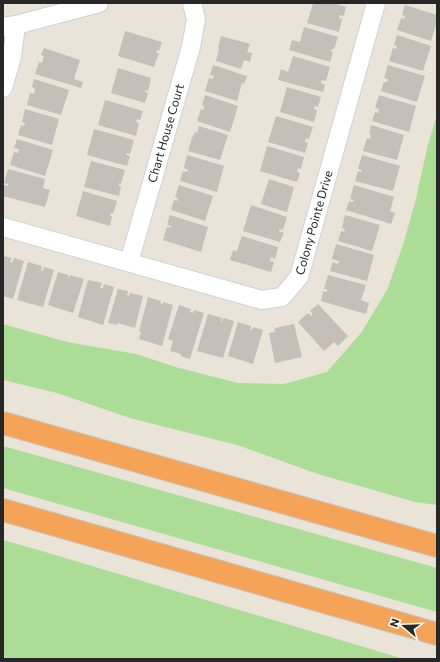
<svg xmlns="http://www.w3.org/2000/svg" width="440" height="662" font-family="Commissioner,sans-serif">
<rect width="100%" height="100%" fill="#e9e3d8"/>
<g fill="#abdd97">
<path d="M437 115V505L415 502 318 474 237 445 130 418 57 393 3 380V324L67 342 136 354 179 368 238 383 284 384 327 372 361 333 387 290 403 245 416 199 428 144Z"/>
<path d="M3 446 437 568V612L3 488Z"/>
<path d="M3 540 35 549 404 659H3Z"/>
</g>
<g fill="#c4bfb8">
<path d="M309 3H333L346 7 344 16 340 15 339 18 342 19 339 32 307 23 313 4Z"/>
<path d="M405 5 437 15V21L431 41 397 30 401 18 404 19 405 16 402 15Z"/>
<path d="M304 27 338 37 334 49H332L331 52H333L330 62 289 50 292 40 300 42Z"/>
<path d="M125 31 162 42 159 51 157 50 156 53H159L154 67 118 56Z"/>
<path d="M397 35 431 46 423 71 389 61 393 48 396 49 397 46 394 45Z"/>
<path d="M221 36 250 44 247 52 252 53 250 62 244 60 241 69 216 61 219 49 218 48Z"/>
<path d="M44 48 80 60 74 79 83 82 81 88 35 74 39 62 42 63 44 56 41 55Z"/>
<path d="M293 56 330 67 326 81 322 80 321 83 325 85 323 92 278 80 281 69 288 72Z"/>
<path d="M213 65 247 76 244 84 242 83 237 101 205 91 209 78 213 79 214 76 210 75Z"/>
<path d="M388 65 425 76 417 102 381 91 384 82H387L388 79 384 78Z"/>
<path d="M118 68 151 78 148 91 145 90V92L148 93 145 103 111 93Z"/>
<path d="M34 79 69 90 61 115 27 105 30 93 34 94 35 89 32 87Z"/>
<path d="M287 87 321 97 318 107 315 106 314 109 317 110 314 122 280 112Z"/>
<path d="M205 95 238 106 230 132 197 121 201 109 204 110V106L202 105Z"/>
<path d="M379 95 416 106 409 132 372 121 375 112 378 113 379 109 375 108Z"/>
<path d="M105 100 143 111 140 120 137 119 136 122 139 123 136 136 98 125Z"/>
<path d="M25 109 59 119 52 145 18 135 21 125 24 126 25 123 22 122Z"/>
<path d="M276 116 313 127 309 139 306 138 305 142 308 143 305 153 268 142Z"/>
<path d="M371 125 404 135 397 160 363 151 367 138 370 139 371 134H369Z"/>
<path d="M199 126 228 135 220 160 188 151 192 138 195 132 197 133Z"/>
<path d="M94 129 134 140 130 154 127 153 126 155 130 156 127 166 87 155Z"/>
<path d="M17 139 53 150 45 176 10 165 14 152 18 153 19 149 14 148Z"/>
<path d="M267 146 304 157 301 169 298 168 297 172 300 173 297 182 260 171Z"/>
<path d="M187 155 224 166 217 192 180 181 183 171 187 172 188 170 184 168Z"/>
<path d="M362 155 400 166 393 191 355 181 358 171 361 172 362 170 358 169Z"/>
<path d="M91 161 125 170 121 184 119 183V186L121 187 119 196 84 187Z"/>
<path d="M8 169 45 179 43 188 50 190 45 207 3 196 4 185 8 186V184L4 183Z"/>
<path d="M269 179 294 187 287 212 261 204Z"/>
<path d="M179 185 213 196 205 221 171 210 174 200 177 201 178 198 175 197Z"/>
<path d="M354 185 394 197 390 211 395 213 391 224 346 210 349 201 353 202 354 200 350 199Z"/>
<path d="M83 191 117 201 113 214 111 213 110 216H112L110 226 76 216Z"/>
<path d="M251 205 287 217 283 230 279 229V231L284 233 280 242 243 231Z"/>
<path d="M170 215 208 227 201 252 163 240 167 227 171 228V226L167 225Z"/>
<path d="M345 215 380 225 372 251 338 241 341 231 344 232 345 229 342 228Z"/>
<path d="M242 236 278 247 275 259 271 257 270 261 274 262 271 272 230 260 233 250 237 251Z"/>
<path d="M336 244 374 255 367 281 330 271 333 262 338 264 339 261 332 259Z"/>
<path d="M3 256 12 258 10 262 12 263 14 258 24 261 13 299 3 296Z"/>
<path d="M28 262 42 266 41 271H43L44 267 54 270 43 307 17 300Z"/>
<path d="M58 272 68 275V277H69L70 275 84 279 73 313 48 305Z"/>
<path d="M328 275 366 285 361 300 369 303 366 314 321 301 323 291 327 292V289H324Z"/>
<path d="M88 280 102 283 100 288H103L104 284 114 287 103 325 78 317Z"/>
<path d="M118 289 128 291 127 295 129 296 130 293 143 296 135 328 118 323 117 325 108 323Z"/>
<path d="M148 297 161 301 160 303 163 304V302L173 305 162 346 139 339 141 332 139 331Z"/>
<path d="M318 304 348 336 338 346 334 342 324 351 298 322 308 313 311 316 313 314 310 311Z"/>
<path d="M179 305 191 309 190 312 193 313 194 310 204 313 190 359 181 356V354L170 351 173 341 168 339Z"/>
<path d="M208 314 222 318 221 322H222L223 318 234 321 223 358 197 351Z"/>
<path d="M238 322 251 326 250 330H252L253 327 263 330 253 364 228 356Z"/>
<path d="M294 324 302 357 275 363 269 333 275 332 274 329 279 327Z"/>
</g>
<g fill="none" stroke-linecap="round" stroke-linejoin="round">
<defs>
<g id="minor">
<path d="M3 27 16 25 99 3"/>
<path d="M3 88 12 56 16 25"/>
<path id="s1" d="M3 227 262 300 282 297 299 277 376 3"/>
<path id="s2" d="M129 262 191 47 196 19 192 3"/>
</g>
<g id="highway">
<path d="M3 423 437 546"/>
<path d="M3 510 437 634"/>
</g>
</defs>
<use href="#minor" stroke="#ced0df" stroke-width="20"/>
<use href="#highway" stroke="#c3c3c3" stroke-width="24"/>
<use href="#minor" stroke="#fff" stroke-width="18"/>
<use href="#highway" stroke="#f5a457" stroke-width="22"/>
</g>
<g text-anchor="middle" stroke-width="3.5" stroke-linejoin="round" paint-order="stroke">
<g font-size="12" fill="#272727" stroke="#fff">
<text dy="4" stroke="none"><textPath href="#s2" startOffset="134">Chart House Court</textPath></text>
<text dy="4" stroke="none"><textPath href="#s1" startOffset="372">Colony Pointe Drive</textPath></text>
</g>
</g>
<rect width="440" height="662" fill="none" stroke="#272727" stroke-width="8"/>
<g transform="translate(404 626) rotate(289)" stroke="#ffffff" stroke-width="3" paint-order="stroke">
<path d="M0-3L7 15L0 10L-7 15Z" fill="#272727"/>
<text y="-6" font-size="11" font-weight="bold" text-anchor="middle" fill="#272727">N</text>
</g>
</svg>
